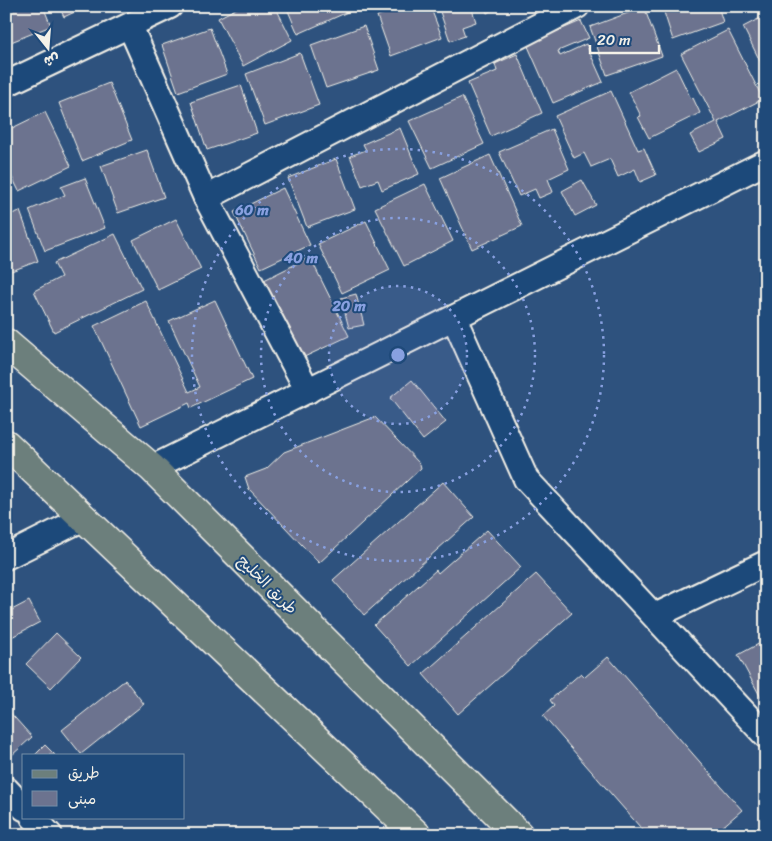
<svg xmlns="http://www.w3.org/2000/svg" width="772" height="841" font-family="Sriracha,'Playpen Sans Arabic',sans-serif">
<rect width="100%" height="100%" fill="#2e527e"/>
<filter id="ink" filterUnits="userSpaceOnUse"><feTurbulence type="fractalNoise" baseFrequency=".02" numOctaves="2"/><feDisplacementMap in="SourceGraphic" scale="10" xChannelSelector="R" yChannelSelector="G"/><feConvolveMatrix kernelMatrix="1 2 1 2 8 2 1 2 1" color-interpolation-filters="sRGB"/></filter>
<g filter="url(#ink)">
<g fill="#6c738f" stroke="#f4f1e8">
<path d="M6 6H43L51 26 6 44Z"/>
<path d="M59 6H87L64 17Z"/>
<path d="M241 6H275L292 40 243 66 218 18Z"/>
<path d="M286 6H351L352 10 298 34Z"/>
<path d="M405 6H430L442 37 391 56 377 16Z"/>
<path d="M438 6H471L476 22 462 27 465 36 450 41Z"/>
<path d="M484 6H499L487 13Z"/>
<path d="M662 6H718L723 22 673 40Z"/>
<path d="M644 7 662 56 607 75 590 27Z"/>
<path d="M766 15V73L743 27Z"/>
<path d="M581 21 589 38 558 51 560 56 586 44 603 82 553 103 527 44Z"/>
<path d="M364 26 379 70 326 88 311 45Z"/>
<path d="M210 28 227 74 178 92 162 45Z"/>
<path d="M728 30 763 99 718 122 726 139 699 152 690 135 716 122 681 54Z"/>
<path d="M300 53 319 105 265 125 246 74Z"/>
<path d="M517 54 542 113 491 136 468 83 497 71 495 64Z"/>
<path d="M676 68 691 99 693 98 700 113 649 138 638 117 641 116 629 92Z"/>
<path d="M109 83 132 140 82 161 59 103Z"/>
<path d="M241 85 257 133 207 150 191 102Z"/>
<path d="M611 91 638 150 644 148 656 175 640 182 635 169 618 177 610 159 591 167 584 153 574 158 555 116Z"/>
<path d="M462 97 484 144 432 168 409 121Z"/>
<path d="M45 112 71 166 19 191 6 165V131Z"/>
<path d="M400 128 419 174 382 190 378 180 362 186 350 156 366 150 363 144Z"/>
<path d="M552 129 569 169 548 179 553 192 539 198 535 189 519 196 499 152Z"/>
<path d="M147 150 164 197 118 213 101 166Z"/>
<path d="M490 155 522 226 472 249 440 178Z"/>
<path d="M336 159 355 209 307 227 288 178Z"/>
<path d="M85 178 105 228 45 251 29 210 65 195 61 187Z"/>
<path d="M582 180 596 205 575 216 562 191Z"/>
<path d="M425 184 453 241 404 266 375 208Z"/>
<path d="M283 188 310 245 261 268 234 212Z"/>
<path d="M20 211 38 261 6 273V216Z"/>
<path d="M176 219 201 269 158 290 133 240Z"/>
<path d="M366 221 390 270 342 293 318 244Z"/>
<path d="M115 234 142 289 54 332 34 291 61 277 54 263Z"/>
<path d="M310 257 349 336 300 359 262 281Z"/>
<path d="M356 294 364 325 349 328 341 298Z"/>
<path d="M215 300 252 379 191 408 189 403 141 426 94 326 146 301 189 392 200 387 169 321Z"/>
<path d="M412 380 446 422 423 440 390 398Z"/>
<path d="M375 417 420 464 421 468 319 563 249 489 245 477 266 469 284 452Z"/>
<path d="M443 482 474 517 364 615 333 580Z"/>
<path d="M487 530 521 567 411 666 374 625 436 570 438 573Z"/>
<path d="M536 574 572 613 458 714 423 674Z"/>
<path d="M29 601 40 622 6 640V613Z"/>
<path d="M56 633 81 657 51 688 26 664Z"/>
<path d="M766 640V707L738 655Z"/>
<path d="M608 657 742 810 713 835H647L543 716 554 706 550 700 581 673 585 677Z"/>
<path d="M125 680 144 704 81 754 62 730Z"/>
<path d="M6 708 32 737 11 756 6 751Z"/>
<path d="M45 745 55 755H35Z"/>
</g>
<g fill="none" stroke-linecap="round" stroke-linejoin="round">
<defs>
<g id="minor">
<path d="M130 26 206 198 308 391"/>
<path d="M6 84 170 6"/>
<path d="M206 198 577 6"/>
<path d="M454 318 526 479 766 736"/>
<path d="M152 468 766 162"/>
<path d="M6 557 84 518"/>
<path d="M655 616 766 563"/>
<path d="M6 789 24 808"/>
<path d="M33 817 50 835"/>
</g>
<g id="primary">
<path d="M6 343 152 468 519 835"/>
<path d="M6 444 417 835"/>
</g>
</defs>
<use href="#minor" stroke="#f4f1e8" stroke-width="28"/>
<use href="#primary" stroke="#f4f1e8" stroke-width="31"/>
<use href="#minor" stroke="#1f4a7a" stroke-width="24"/>
<use href="#primary" stroke="#6c7f7c" stroke-width="28"/>
</g>
</g>
<circle cx="398" cy="355" r="69" fill="#88a0e0" fill-opacity=".12"/>
<g fill="none" stroke="#88a0e0" stroke-width="2.5" stroke-dasharray="2.5 5">
<circle cx="398" cy="355" r="69"/>
<circle cx="398" cy="355" r="137"/>
<circle cx="398" cy="355" r="206"/>
</g>
<g text-anchor="middle" stroke-width="4" stroke-linejoin="round" paint-order="stroke">
<g font-size="16" fill="#f4f1e8" stroke="#1f4a7a">
<text transform="translate(268 584) rotate(45)" y="6">طريق الخليج</text>
</g>
</g>
<circle cx="398" cy="355" r="8" fill="#88a0e0" stroke="#1f4a7a" stroke-width="2.5"/>
<g font-size="15" text-anchor="middle" font-weight="bold" fill="#88a0e0" stroke="#1f4a7a" stroke-width="4" stroke-linejoin="round" paint-order="stroke">
<text x="252" y="215">60 m</text>
<text x="301" y="263">40 m</text>
<text x="349" y="311">20 m</text>
</g>
<rect width="772" height="841" fill="none" stroke="#1f4a7a" stroke-width="25"/>
<rect x="12" y="12" width="747" height="816" fill="none" stroke="#f4f1e8" stroke-width="2" filter="url(#ink)"/>
<rect x="22" y="754" width="162" height="65" fill="#1f4a7a" stroke="#748da6"/>
<rect x="32" y="770" width="25" height="8" fill="#6c7f7c" stroke="#748da6"/>
<text x="68" y="778" font-size="15" fill="#f4f1e8">طريق</text>
<rect x="32" y="791" width="25" height="15" fill="#6c738f" stroke="#748da6"/>
<text x="68" y="804" font-size="15" fill="#f4f1e8">مبنى</text>
<g transform="translate(48 48) rotate(163)" stroke="#1f4a7a" stroke-width="4" paint-order="stroke">
<path d="M0-4L9 19L0 12L-9 19Z" fill="#f4f1e8"/>
<text y="-8" font-size="14" font-weight="bold" text-anchor="middle" fill="#f4f1e8">ش</text>
</g>
<path d="M590 45v8h69v-8" fill="none" stroke="#f4f1e8" stroke-width="2.5"/>
<text x="597" y="45" font-size="15" fill="#f4f1e8" stroke="#1f4a7a" stroke-width="4" paint-order="stroke">20 m</text>
</svg>
